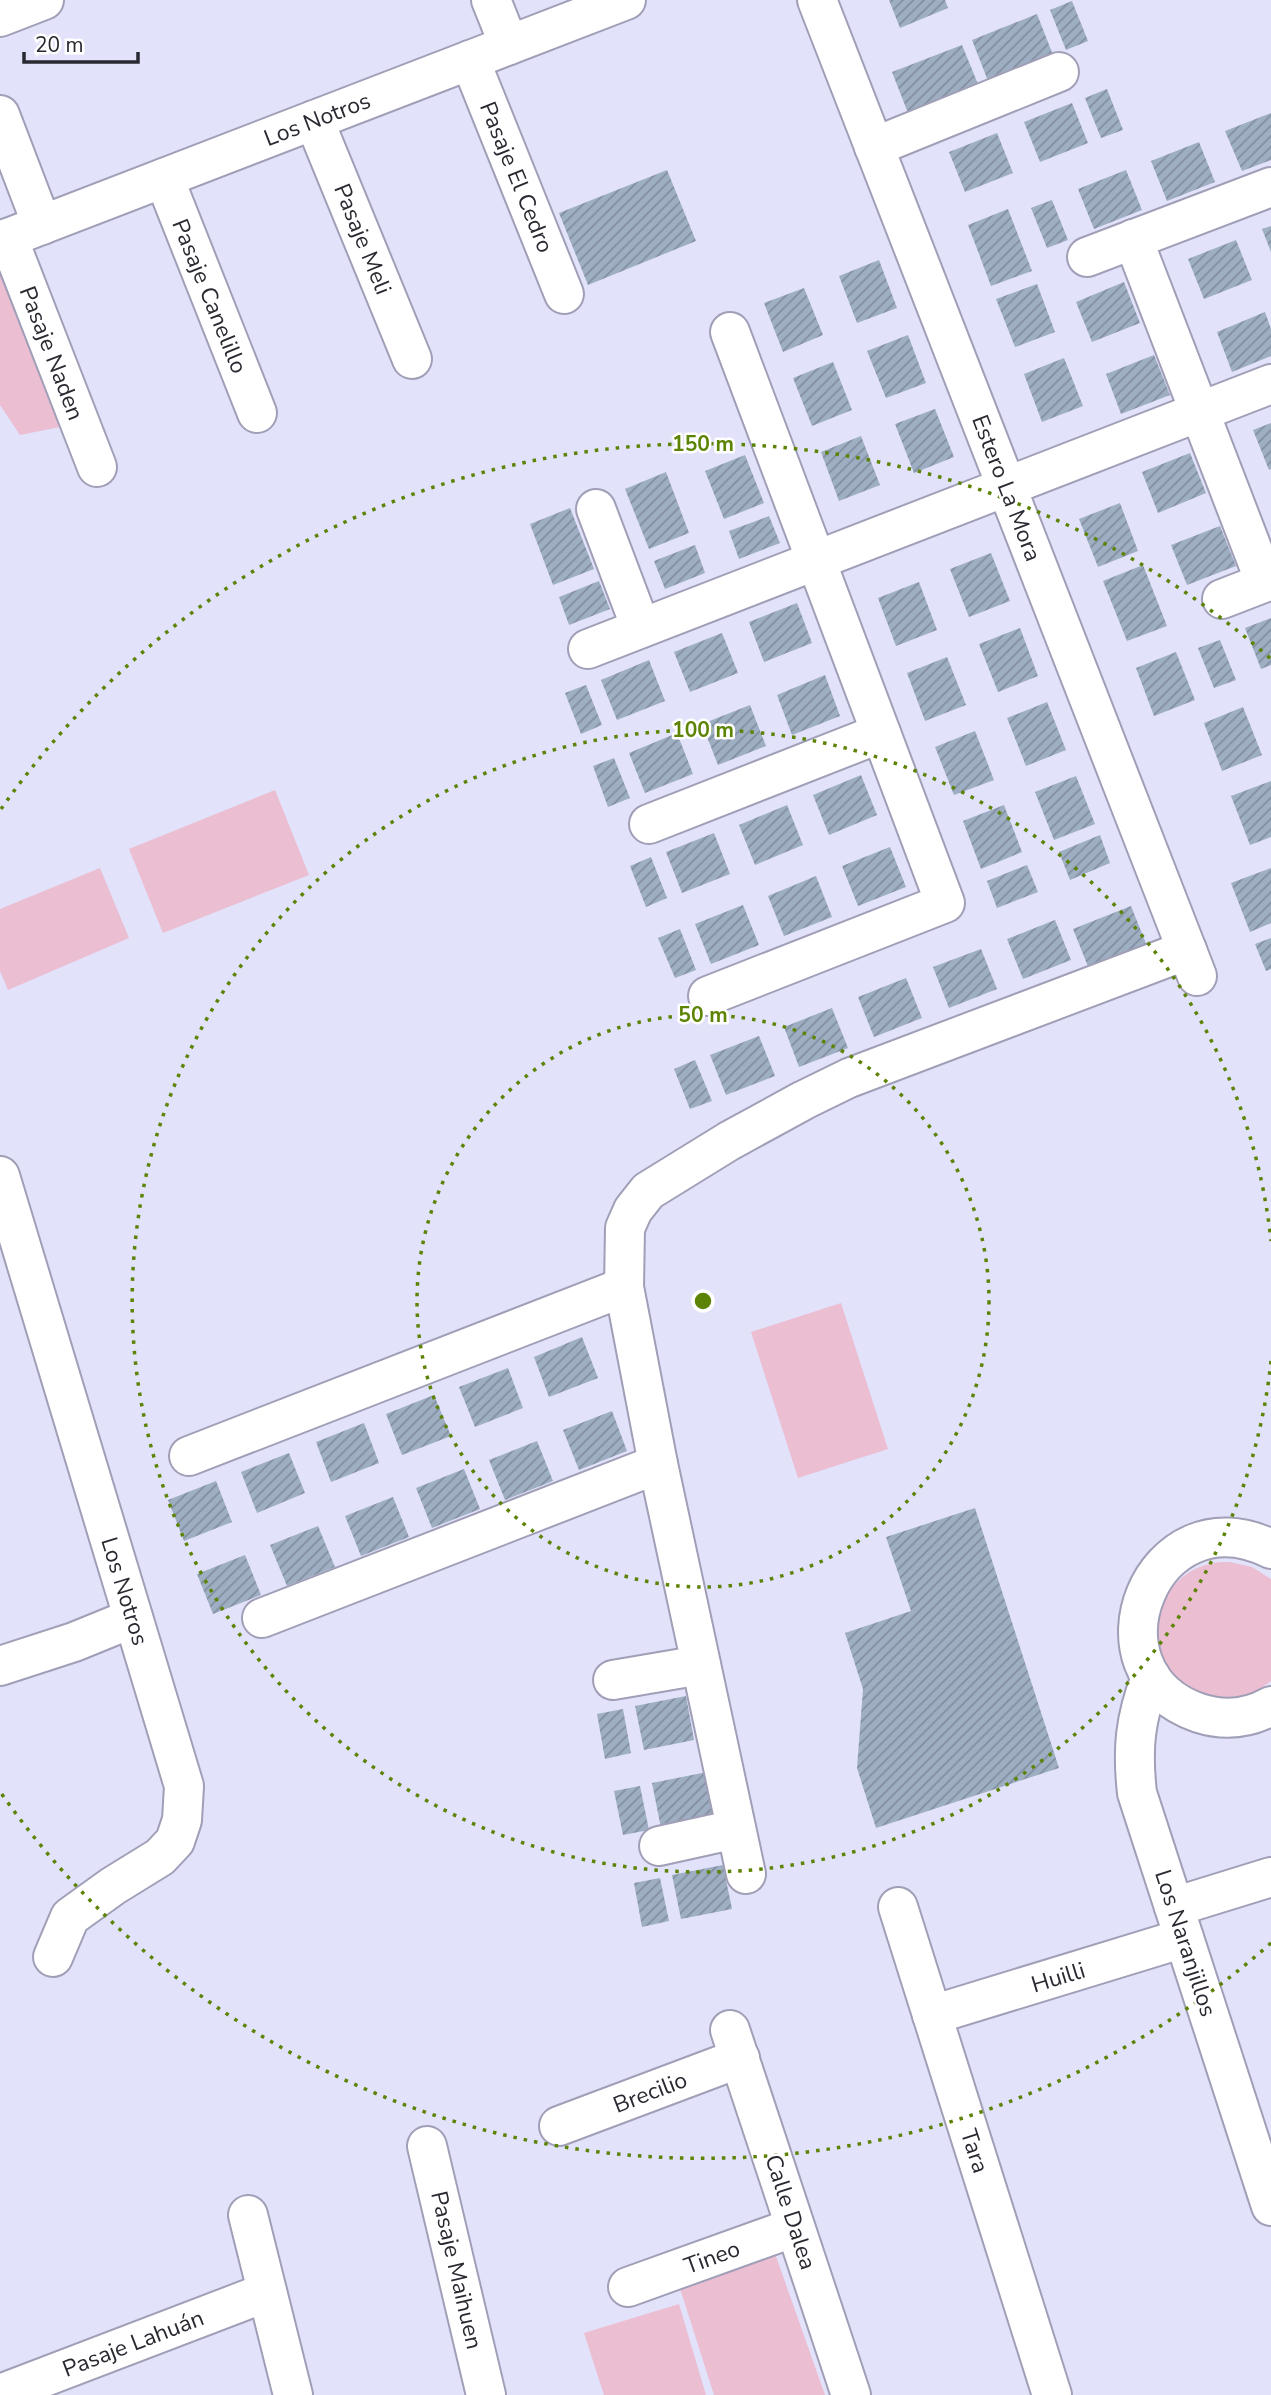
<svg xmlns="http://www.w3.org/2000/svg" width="1271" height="2395" font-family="'Nunito Sans',sans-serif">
<defs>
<pattern id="building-hatch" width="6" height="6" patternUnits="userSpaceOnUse" patternTransform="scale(1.75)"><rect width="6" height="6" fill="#9fafc3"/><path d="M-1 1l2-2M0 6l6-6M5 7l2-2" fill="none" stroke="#828e9f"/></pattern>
</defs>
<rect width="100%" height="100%" fill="#e2e2fb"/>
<g fill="#ebbed2">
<path d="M0 272 65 426 20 435 0 405Z"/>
<path d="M275 790 309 875 163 933 129 849Z"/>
<path d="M100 868 129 938 8 990 0 971V909Z"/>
<path d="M841 1303 888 1449 798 1478 751 1332Z"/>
<path d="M1230 1562 1252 1567 1271 1579V1681C1265 1685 1259 1690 1253 1693 1242 1698 1228 1698 1216 1697 1143 1689 1138 1582 1209 1564 1216 1562 1223 1562 1230 1562Z"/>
<path d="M772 2245 825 2395H714L677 2279Z"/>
<path d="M679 2304 706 2395H604L584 2333Z"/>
</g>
<g fill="url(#building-hatch)">
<path d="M889 0H945L948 8 900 28Z"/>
<path d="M1072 1 1088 41 1066 50 1050 10Z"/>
<path d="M1037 14 1053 55 988 81 972 40Z"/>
<path d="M962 45 978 84 908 113 892 72Z"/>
<path d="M1107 89 1123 130 1101 138 1085 98Z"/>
<path d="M1072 103 1088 143 1040 162 1024 122Z"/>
<path d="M1271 113V160L1242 171 1225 131Z"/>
<path d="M997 133 1013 173 965 192 949 152Z"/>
<path d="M1199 142 1215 182 1167 201 1151 161Z"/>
<path d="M667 170 696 241 588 285 559 213Z"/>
<path d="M1126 170 1142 210 1094 229 1078 189Z"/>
<path d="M1052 200 1068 240 1047 248 1031 208Z"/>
<path d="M1008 209 1032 271 991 286 968 225Z"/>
<path d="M1271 226V252L1262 229Z"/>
<path d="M1236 240 1252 280 1204 299 1188 259Z"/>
<path d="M879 260 897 308 857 323 839 276Z"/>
<path d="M1124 282 1140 323 1092 342 1076 302Z"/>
<path d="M1037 284 1055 332 1015 347 996 299Z"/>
<path d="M804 288 823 335 783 352 764 303Z"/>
<path d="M1265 312 1271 329V356L1232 372 1217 332Z"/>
<path d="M908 335 926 383 886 398 867 351Z"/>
<path d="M1154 355 1170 395 1121 414 1106 374Z"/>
<path d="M1064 358 1083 406 1042 422 1024 374Z"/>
<path d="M833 362 852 410 812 426 793 378Z"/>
<path d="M935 409 954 457 914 473 895 424Z"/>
<path d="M1271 423V469L1269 470 1253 430Z"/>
<path d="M861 436 880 485 839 501 821 452Z"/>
<path d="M1190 453 1206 493 1158 513 1142 472Z"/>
<path d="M745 455 764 503 724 519 705 471Z"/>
<path d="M666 472 689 533 649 549 625 489Z"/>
<path d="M1120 503 1138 551 1098 567 1079 519Z"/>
<path d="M570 508 594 569 553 585 530 524Z"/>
<path d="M769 516 780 543 739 559 729 531Z"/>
<path d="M1220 526 1236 566 1187 585 1171 545Z"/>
<path d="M695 545 705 573 665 589 654 561Z"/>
<path d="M991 553 1010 601 969 617 950 569Z"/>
<path d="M1143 565 1167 626 1127 641 1103 581Z"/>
<path d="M599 581 610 609 569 625 559 597Z"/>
<path d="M919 582 937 630 896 646 878 598Z"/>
<path d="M797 603 812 643 764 662 749 622Z"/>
<path d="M1271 618V665L1261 669 1245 628Z"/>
<path d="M1020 628 1038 676 998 692 979 644Z"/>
<path d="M722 633 738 673 690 692 674 652Z"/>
<path d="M1220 640 1236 680 1214 688 1198 648Z"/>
<path d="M1176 652 1195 700 1154 716 1136 668Z"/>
<path d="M947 657 966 705 925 721 907 673Z"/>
<path d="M649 660 665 701 617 720 601 680Z"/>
<path d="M825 675 840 716 792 735 777 695Z"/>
<path d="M586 685 602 725 581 734 565 693Z"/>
<path d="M1047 702 1066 750 1026 766 1007 718Z"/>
<path d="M750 705 766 746 718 765 702 724Z"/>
<path d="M1243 707 1262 755 1222 771 1204 723Z"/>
<path d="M975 731 994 780 954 795 935 747Z"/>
<path d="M677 733 693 774 645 793 629 753Z"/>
<path d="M614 758 630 798 608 807 593 766Z"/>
<path d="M861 775 877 815 829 835 813 795Z"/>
<path d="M1076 776 1095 824 1054 840 1035 792Z"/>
<path d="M1271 781V837L1250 845 1231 796Z"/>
<path d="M787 805 803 845 755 865 739 825Z"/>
<path d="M1004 805 1022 852 981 869 963 821Z"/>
<path d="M714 833 730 874 682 893 666 852Z"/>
<path d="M1100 835 1110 863 1070 880 1059 852Z"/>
<path d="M890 847 906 887 858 906 842 866Z"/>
<path d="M651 857 667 898 646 907 630 866Z"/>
<path d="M1027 865 1038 892 997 908 987 881Z"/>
<path d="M1271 868V923L1250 932 1231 883Z"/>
<path d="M816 876 832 917 784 936 768 896Z"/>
<path d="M743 905 759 945 711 964 695 924Z"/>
<path d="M1131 906 1147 946 1089 969 1073 929Z"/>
<path d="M1055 920 1071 960 1023 979 1007 939Z"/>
<path d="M680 929 696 970 675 978 658 938Z"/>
<path d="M1271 938V969L1266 971 1255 944Z"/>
<path d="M981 949 997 989 949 1008 933 967Z"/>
<path d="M906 978 922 1018 874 1037 858 997Z"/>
<path d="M832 1008 848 1048 799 1067 784 1027Z"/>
<path d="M759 1036 775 1076 726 1095 710 1055Z"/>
<path d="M695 1060 712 1101 690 1109 674 1069Z"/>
<path d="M582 1337 598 1378 549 1397 534 1357Z"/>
<path d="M508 1368 523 1408 475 1427 459 1387Z"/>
<path d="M434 1395 451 1436 402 1455 386 1414Z"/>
<path d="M612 1411 627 1451 579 1470 563 1430Z"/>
<path d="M364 1423 379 1463 331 1482 316 1442Z"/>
<path d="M537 1441 553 1481 505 1500 489 1460Z"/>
<path d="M289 1453 305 1493 257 1513 241 1472Z"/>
<path d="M464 1469 480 1509 432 1528 416 1488Z"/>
<path d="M216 1481 232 1522 184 1541 168 1500Z"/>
<path d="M393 1497 409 1537 361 1556 345 1516Z"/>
<path d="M975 1508 1059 1768 876 1828 857 1768 863 1689 845 1633 911 1611 886 1537Z"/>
<path d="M318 1526 335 1567 287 1586 270 1545Z"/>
<path d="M245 1555 261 1595 213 1614 197 1574Z"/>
<path d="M686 1696 694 1740 644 1750 635 1706Z"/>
<path d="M623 1709 631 1753 605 1759 597 1714Z"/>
<path d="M717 1770 726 1815 661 1828 652 1783Z"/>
<path d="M640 1786 649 1830 623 1835 614 1791Z"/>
<path d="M723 1865 732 1909 681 1919 672 1875Z"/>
<path d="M660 1878 669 1921 642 1927 634 1883Z"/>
</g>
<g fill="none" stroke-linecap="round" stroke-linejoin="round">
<defs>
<g id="minor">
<path d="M491 0 509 45"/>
<path d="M817 0 1197 976"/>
<path d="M0 17 44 0"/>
<path d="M470 60 564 294"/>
<path d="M0 115 42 225"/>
<path d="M314 120 412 359"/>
<path d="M874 147 1059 72"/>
<path d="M164 178 257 413"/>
<path d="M8 238 97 467"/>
<path d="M1133 239 1265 582"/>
<path d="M0 241 626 0"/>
<path d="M1087 257 1271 187"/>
<path d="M596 509 641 628"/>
<path d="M1222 599 1271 580"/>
<path d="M588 649 1271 384"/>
<path d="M649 824 881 733"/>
<path d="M708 996 945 903 730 332"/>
<path d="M0 1176 184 1786 182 1820 175 1841 160 1857 113 1886 70 1917 53 1957"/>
<path d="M189 1456 624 1287"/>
<path d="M1271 1549C1152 1490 1080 1673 1199 1713 1224 1721 1248 1719 1271 1706"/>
<path d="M262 1618 658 1464"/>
<path d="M0 1666 74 1642 133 1618"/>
<path d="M1151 1677C1135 1719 1132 1748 1137 1793L1271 2206"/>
<path d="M613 1680 701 1665"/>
<path d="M659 1846 736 1829"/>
<path d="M746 1874 658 1464 624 1287 625 1228 633 1210 648 1191 729 1141 804 1100 849 1078 1187 950"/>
<path d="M898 1907 1052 2395"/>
<path d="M1174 1907 1271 1877"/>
<path d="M932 2015 1184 1938"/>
<path d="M730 2030 851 2395"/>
<path d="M559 2126 740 2058"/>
<path d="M427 2146 486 2395"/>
<path d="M248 2215 293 2395"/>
<path d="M628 2287 795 2227"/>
<path d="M0 2394 267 2292"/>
</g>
</defs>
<use href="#minor" stroke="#a09fb7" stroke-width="42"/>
<use href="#minor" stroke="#fff" stroke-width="38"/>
</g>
<g fill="none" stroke="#5d8305" stroke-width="3.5" stroke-dasharray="3.5 7">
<circle cx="703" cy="1301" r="286"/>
<path d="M1271 1361A571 571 0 1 1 1271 1241"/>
<path d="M1271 1943A857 857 0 0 1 1 1793M1 809A857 857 0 0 1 1271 659"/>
</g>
<g text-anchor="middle" stroke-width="5" stroke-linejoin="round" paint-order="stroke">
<g font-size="23" fill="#292932" stroke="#fff">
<text transform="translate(317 119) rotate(-21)" y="8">Los Notros</text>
<text transform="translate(517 177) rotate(68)" y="8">Pasaje El Cedro</text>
<text transform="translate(363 239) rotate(68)" y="8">Pasaje Meli</text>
<text transform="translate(210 296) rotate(68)" y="8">Pasaje Canelillo</text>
<text transform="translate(52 353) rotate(69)" y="8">Pasaje Naden</text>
<text transform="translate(1007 488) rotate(69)" y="8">Estero La Mora</text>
<text transform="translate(125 1591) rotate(73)" y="8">Los Notros</text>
<text transform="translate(1186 1943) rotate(72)" y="8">Los Naranjillos</text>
<text transform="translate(1058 1977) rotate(-17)" y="8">Huilli</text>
<text transform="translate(650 2092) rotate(-21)" y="8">Brecilio</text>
<text transform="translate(975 2151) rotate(72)" y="8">Tara</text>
<text transform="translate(791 2212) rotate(72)" y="8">Calle Dalea</text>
<text transform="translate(712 2257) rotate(-20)" y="8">Tineo</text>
<text transform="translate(457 2270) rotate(77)" y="8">Pasaje Maihuen</text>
<text transform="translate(133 2343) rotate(-21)" y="8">Pasaje Lahuán</text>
</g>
</g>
<circle cx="703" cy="1301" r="10" fill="#5d8305" stroke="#fff" stroke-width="3.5"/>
<g font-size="21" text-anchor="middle" font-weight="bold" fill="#5d8305" stroke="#fff" stroke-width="5" stroke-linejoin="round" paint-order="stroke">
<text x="703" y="451">150 m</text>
<text x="703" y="737">100 m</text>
<text x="703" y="1022">50 m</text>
</g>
<path d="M24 52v10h114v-10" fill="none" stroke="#292932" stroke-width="3.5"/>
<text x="35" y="52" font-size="21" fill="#292932" stroke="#ffffff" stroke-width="5" paint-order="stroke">20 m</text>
</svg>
